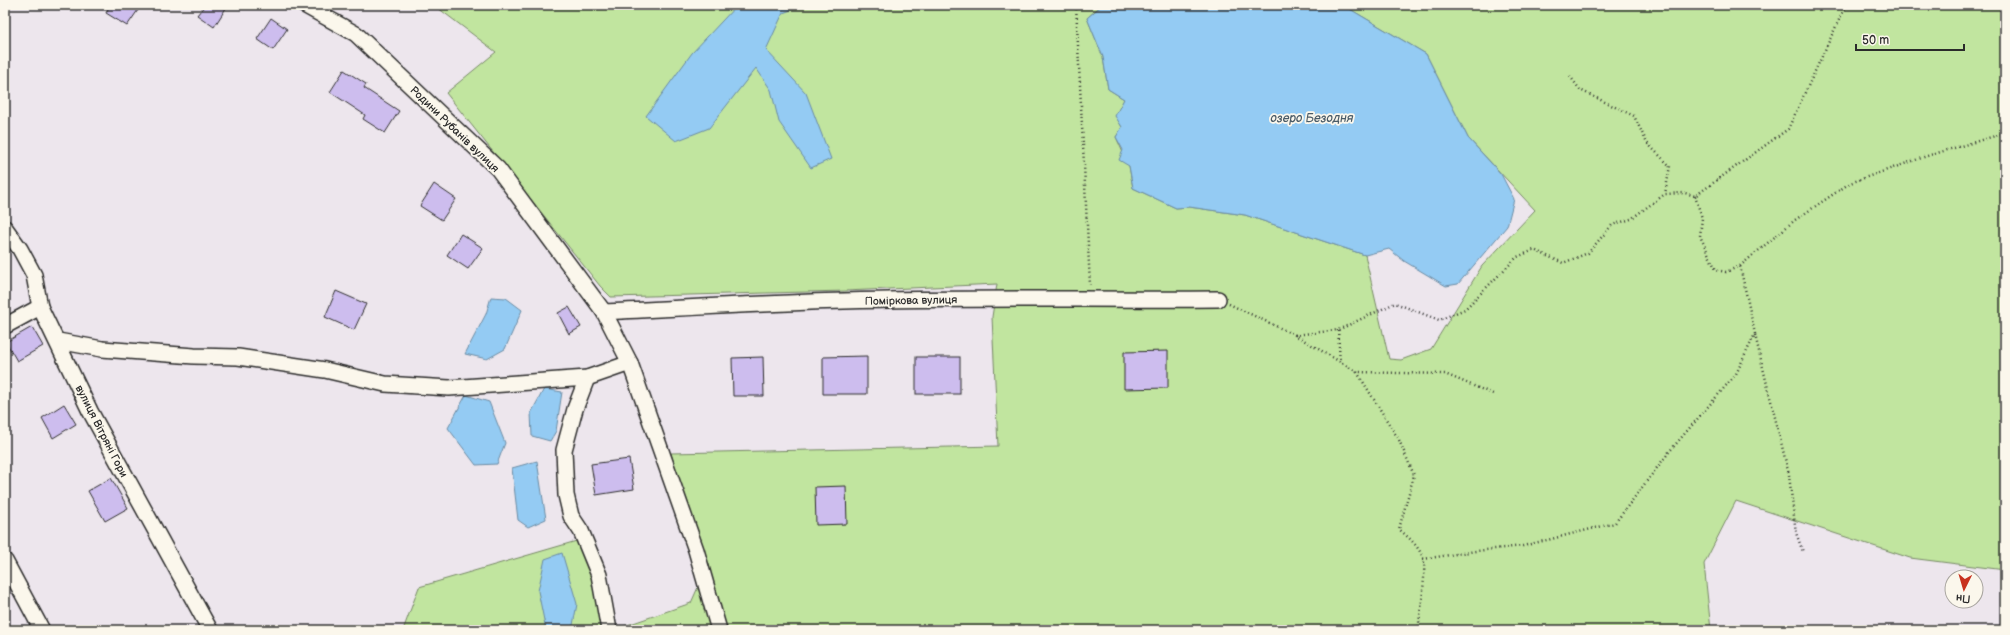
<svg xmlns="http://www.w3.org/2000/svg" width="2010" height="635" font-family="'Balsamiq Sans',sans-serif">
<rect width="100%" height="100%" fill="#ede6ed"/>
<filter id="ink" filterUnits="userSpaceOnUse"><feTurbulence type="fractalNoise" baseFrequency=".025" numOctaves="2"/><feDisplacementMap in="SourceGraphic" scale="8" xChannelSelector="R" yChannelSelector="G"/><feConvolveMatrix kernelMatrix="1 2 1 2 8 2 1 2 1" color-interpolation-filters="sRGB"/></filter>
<g filter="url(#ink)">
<path fill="#c1e59f" stroke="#768865" d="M434 5H1102L1087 18 1103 57 1108 89 1124 99 1116 116 1122 127 1116 137 1129 166 1133 188 1176 208 1189 207 1245 215 1365 255 1389 359 1401 360 1431 349 1482 266 1535 210 1468 138 1426 54 1343 5H2005V570L1910 558 1736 501 1704 564 1711 630H403L419 587 580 540 616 629 691 603 703 576 671 453 998 446 992 317 997 284 845 291 611 297 600 286 446 93 496 52Z"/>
<g fill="#94cbf3" stroke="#6a8ba3">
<path d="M737 5H804L783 13 766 50 806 93 831 159 811 168 779 122 771 90 756 68 709 128 676 141 646 116 692 53Z"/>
<path d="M1102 5H1343L1426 54 1468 138 1501 174 1514 199 1507 226 1458 284 1446 286 1404 261 1389 249 1365 255 1245 215 1189 207 1176 208 1133 188 1129 166 1119 160 1123 150 1116 137 1122 127 1115 116 1124 99 1108 89 1103 57 1087 18Z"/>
<path d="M491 297 506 298 522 310 505 349 487 359 465 354 486 314Z"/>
<path d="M544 389 562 392 556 431 550 441 532 436 531 413Z"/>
<path d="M466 395 489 402 505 443 497 464 476 465 448 428Z"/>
<path d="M537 461 546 519 528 527 518 520 512 468Z"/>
<path d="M562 553 577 604 572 630H546L538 591 545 559Z"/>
</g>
<g fill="#cdbdee" stroke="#2b2b2b">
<path d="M110 5H130L138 10 127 26 106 13Z"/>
<path d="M205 5H228L214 27 197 15Z"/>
<path d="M271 18 287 29 273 50 257 39Z"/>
<path d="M344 70 366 84 364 88 399 111 385 133 363 119 365 115 330 92Z"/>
<path d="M434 184 456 199 442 220 420 206Z"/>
<path d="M461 234 483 248 468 269 447 255Z"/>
<path d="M336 291 366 304 354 330 325 317Z"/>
<path d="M569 307 581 327 569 334 558 313Z"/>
<path d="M32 327 43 346 17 361 6 342Z"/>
<path d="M1168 351V388L1124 389V352Z"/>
<path d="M867 356V394H823V357Z"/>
<path d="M763 357 764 396H733L732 358Z"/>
<rect x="916" y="357" width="44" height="37"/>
<path d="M64 404 76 424 53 438 42 418Z"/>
<path d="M629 459 634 489 596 495 591 464Z"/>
<path d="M111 478 128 508 105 521 88 491Z"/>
<path d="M846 486 847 524 816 525 815 487Z"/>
</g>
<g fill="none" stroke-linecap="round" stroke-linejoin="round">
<defs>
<g id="minor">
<path d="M304 5 356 34 498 169 604 312 630 363 696 550 719 630"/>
<path d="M5 228 20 249 34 275 40 307 90 411 210 630"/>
<path d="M604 312C684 308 764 303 844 301 969 297 1093 300 1218 299"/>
<path d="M5 326 40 307"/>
<path d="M58 341 102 349 194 356 238 357 325 370 385 384 449 388 587 378 630 363"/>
<path d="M587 378 575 409 564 450 566 495 571 516 581 531 599 575 609 630"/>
<path d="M5 561 42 630"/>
</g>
</defs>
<use href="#minor" stroke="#2b2b2b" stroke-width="18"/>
<g stroke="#2b2b2b" stroke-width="2.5" stroke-dasharray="1 3" stroke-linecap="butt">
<path d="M1076 5 1090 285"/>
<path d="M1570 76 1580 90 1634 116 1647 143 1670 166 1665 194"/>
<path d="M1695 196 1702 218 1700 236 1716 270 1726 272 1740 266 1795 220 1850 183 1927 156 2005 133"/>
<path d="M1229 304 1295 335 1357 372 1445 374 1493 394"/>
<path d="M1338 330 1340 362"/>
<path d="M1295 335 1338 330 1395 303 1439 320 1465 309 1517 257 1534 250 1563 263 1588 253 1612 225 1631 219 1665 194 1685 193 1695 196 1788 129 1846 5"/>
<path d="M1755 335 1789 475 1796 533 1803 552"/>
<path d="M1357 372 1399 440 1414 475 1399 529C1409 538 1418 545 1423 558 1427 569 1420 616 1418 630"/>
<path d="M1423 559 1476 551 1523 546 1615 523 1669 452 1736 374 1755 334 1740 266"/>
</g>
<use href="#minor" stroke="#fbf7ec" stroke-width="15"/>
</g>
</g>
<g text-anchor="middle" stroke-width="3.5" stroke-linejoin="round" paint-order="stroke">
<g font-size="11" fill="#2b2b2b" stroke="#fbf7ec">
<text transform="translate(455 129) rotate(44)" y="4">Родини Рубанів вулиця</text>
<text transform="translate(911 300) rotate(-1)" y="4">Поміркова вулиця</text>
<text transform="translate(102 431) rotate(63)" y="4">вулиця Вітряні Гори</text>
</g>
<g font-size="12" font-style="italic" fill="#4a5b67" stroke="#fbf7ec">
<text x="1312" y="122">озеро Безодня</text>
</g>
</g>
<rect width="2010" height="635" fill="none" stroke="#fbf7ec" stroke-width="20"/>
<rect x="10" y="10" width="1990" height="615" fill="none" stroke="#2b2b2b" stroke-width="1.5" filter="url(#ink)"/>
<g transform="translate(1964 589) rotate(185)"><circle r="19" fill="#fbf7ec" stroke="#a8a59f"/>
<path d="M0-3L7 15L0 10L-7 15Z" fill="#c8321e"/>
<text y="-6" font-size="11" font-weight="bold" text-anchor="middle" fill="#2b2b2b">Пн</text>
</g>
<path d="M1856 44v6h108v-6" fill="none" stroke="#2b2b2b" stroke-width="2"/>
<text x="1862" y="44" font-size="12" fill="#2b2b2b" stroke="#fbf7ec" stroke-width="3" paint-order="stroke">50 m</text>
</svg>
